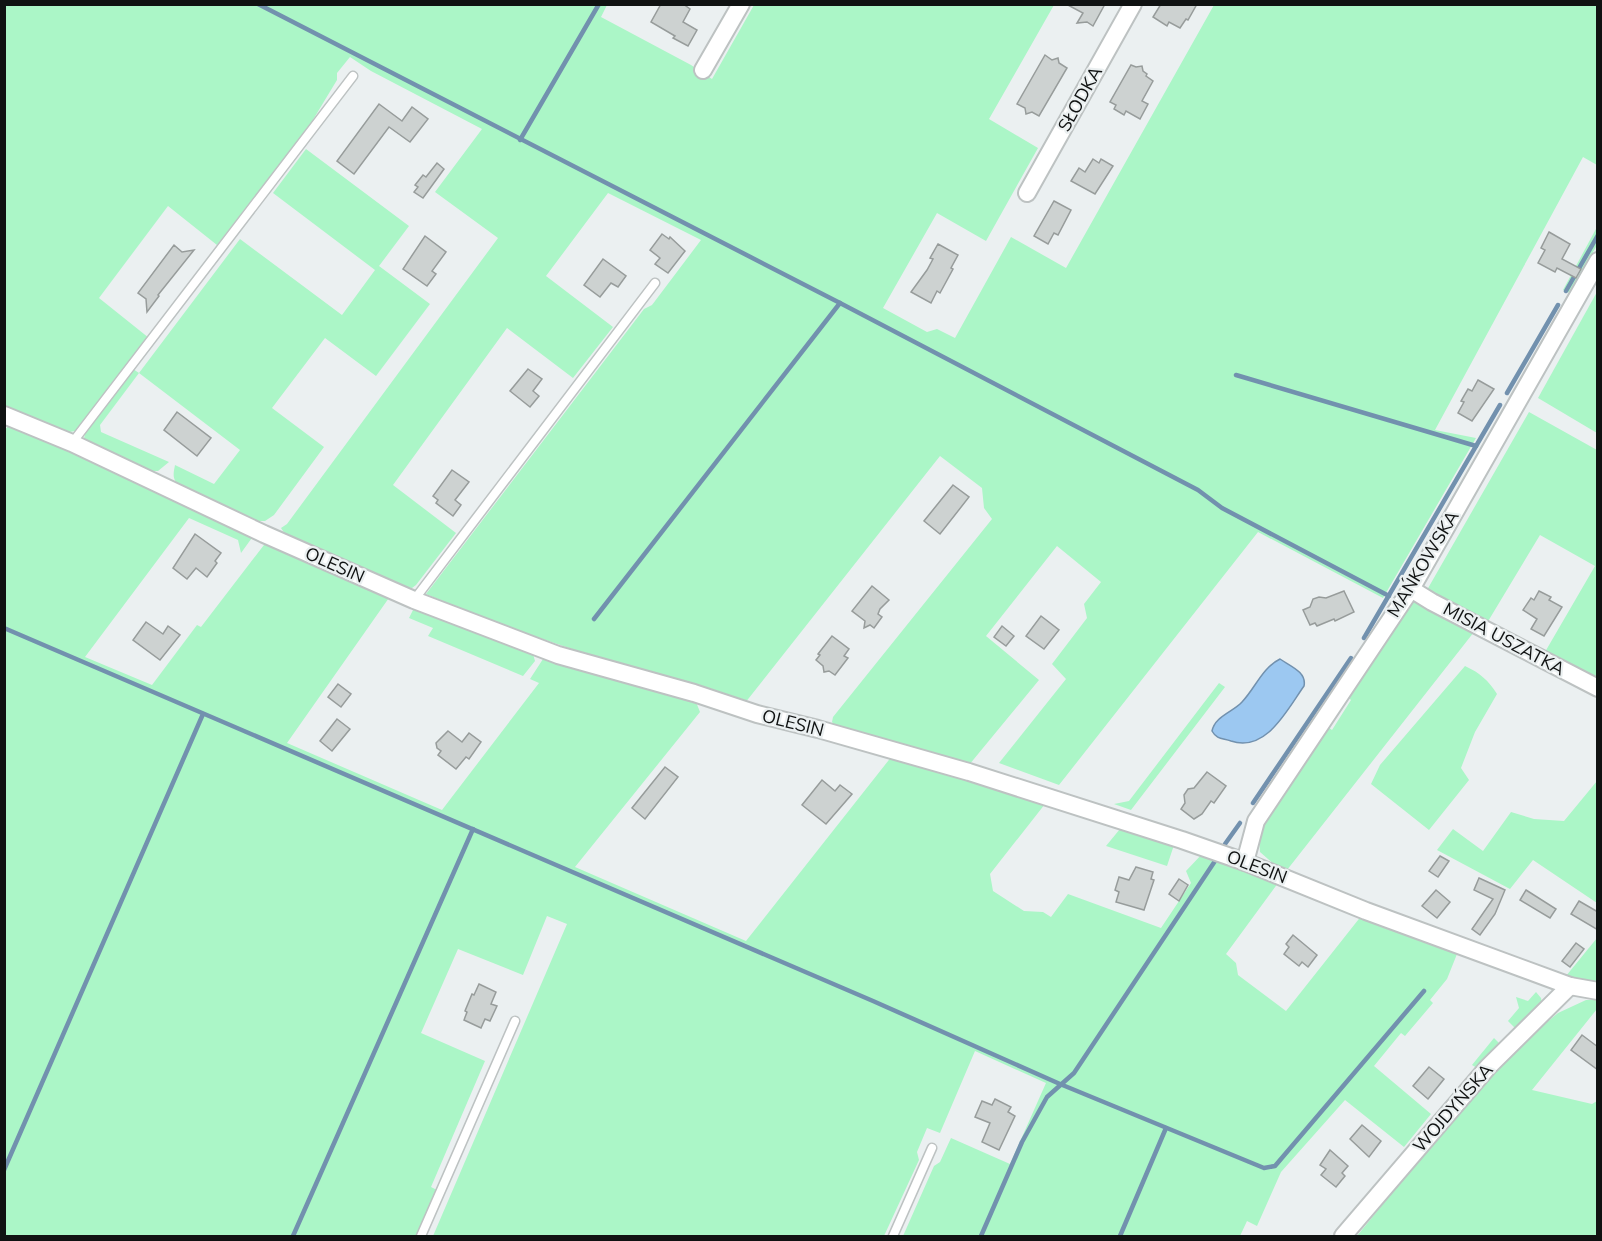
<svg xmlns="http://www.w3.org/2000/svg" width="1602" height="1241" font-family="'Nunito Sans',sans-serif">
<rect width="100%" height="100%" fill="#ebf0f1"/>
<g fill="#abf6c7">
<path d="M5 5H607L601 17 691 65 712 79 754 5H1054L989 119 1038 148 986 241 937 213 883 308 927 332 937 329 955 338 1011 237 1066 268 1214 5H1597V165L1583 157 1435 430 1476 438 1383 598 1258 532 1059 785 999 763 1066 679 1052 664 1087 618 1084 604 1101 582 1057 546 986 636 1039 680 969 765 838 730 832 722 833 717 992 519 984 508 982 488 940 456 745 703 625 667 501 625 426 594 644 309 652 305 701 240 608 193 546 276 613 327 573 378 507 328 393 485 456 533 416 585 412 588 404 587 285 534 281 528 287 524 498 238 435 192 482 129 371 71 350 57 337 73V80L305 133 217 245 168 206 99 298 149 338 86 422 75 431 59 434 5 408Z"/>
<path d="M306 149 409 226 379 266 430 304 376 376 325 338 272 408 324 447 274 515 265 521H257L181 487C172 480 173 475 175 465L214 484 240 450 139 373 100 425 101 432 169 462 158 471H147L89 444 84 439 85 433 133 369 139 373 240 239 342 315 375 270 273 193Z"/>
<path d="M1597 227V245L1570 293 1563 290Z"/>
<path d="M1597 292V433L1538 398Z"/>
<path d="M1529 412 1597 450V680L1545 652 1595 566 1540 535 1487 623 1427 590Z"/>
<path d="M9 425 20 428 254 535 241 553 238 540 189 518 85 657 152 685 197 625 201 627 267 541 391 595 287 743 442 810 539 683 530 679 543 659 551 656 696 702 700 712 575 867 746 941 892 756 1045 804 990 874 993 891 1024 911 1043 912 1051 917 1068 894 1161 928 1191 883 1186 871 1203 853 1228 865 1278 883 1226 954 1236 963 1238 975 1286 1011 1362 915 1457 954 1447 979 1430 1000 1433 1003 1405 1036 1401 1033 1374 1066 1431 1114 1404 1147 1345 1100 1281 1172 1257 1226 1247 1221 1240 1236H903L934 1166 940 1162 951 1138 1010 1164 1046 1083 975 1051 940 1133 927 1128 917 1152 919 1160 884 1236H433L567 924 547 916 523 975 458 949 421 1033 485 1061 431 1187 437 1190 417 1236H5L4 431Z"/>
<path d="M1412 601 1474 632 1287 870 1276 866 1260 852 1259 838 1265 820 1328 727 1332 730 1351 700 1348 697Z"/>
<path d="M414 608 533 654 535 661 523 676 428 636 433 628 409 618Z"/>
<path d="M1465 666C1480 673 1488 680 1497 694L1475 732 1461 768 1469 780 1429 830 1371 784 1380 765Z"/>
<path d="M1219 683 1225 687 1131 810 1114 804 1129 801Z"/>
<path d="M1597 781V903L1533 860 1510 889 1437 850 1453 829 1483 851 1511 812 1534 819 1564 821Z"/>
<path d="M1120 829 1174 845 1167 866 1106 846Z"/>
<path d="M1597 938V984L1566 976Z"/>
<path d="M1536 992 1541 998 1543 1008 1519 1032 1508 1021 1519 1008 1516 997 1528 1001Z"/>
<path d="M1586 1000H1597V1009L1532 1090 1592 1104 1597 1101V1236H1357L1469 1098 1523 1042 1558 1013Z"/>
<path d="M1494 1038 1501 1045 1477 1068 1472 1065Z"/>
</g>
<path fill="#9cc8f1" stroke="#7291ae" stroke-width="1.5" d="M1280 659C1290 666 1307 672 1304 686 1287 710 1266 753 1231 741 1223 738 1217 740 1212 731 1215 716 1233 712 1242 702 1256 687 1262 668 1280 659Z"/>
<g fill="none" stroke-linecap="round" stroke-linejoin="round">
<g stroke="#7291ae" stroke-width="4.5">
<path d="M258 4 840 303 1198 490 1222 508 1389 596"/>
<path d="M520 140 599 4"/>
<path d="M1566 291 1598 235"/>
<path d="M1236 375 1476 446"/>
<path d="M1507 393 1558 305"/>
<path d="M594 619 840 303"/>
<path d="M4 628 873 1001 1060 1084 1264 1168 1275 1166 1424 991"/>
<path d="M1364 638 1500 405"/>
<path d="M1253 803 1351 658"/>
<path d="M1225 844 1240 823"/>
<path d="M4 1170 203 714"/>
<path d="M293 1236 473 829"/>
<path d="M981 1236 1022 1142 1047 1097 1074 1073 1215 861"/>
<path d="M1120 1236 1166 1128"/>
</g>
</g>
<g fill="#cdd2d1" stroke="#979c9b" stroke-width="1.5">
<path d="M661 4H683L690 9 683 22 697 30 688 46 673 38 675 36 651 22Z"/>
<path d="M1066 4H1105L1093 26 1087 22 1077 23 1083 13Z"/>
<path d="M1161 4H1197L1188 20 1186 19 1180 28 1169 22 1167 26 1153 17Z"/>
<path d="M1045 55 1052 60 1058 58 1059 63 1067 68 1039 116 1032 112 1026 114 1025 108 1017 104Z"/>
<path d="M1131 65 1136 67 1142 66 1143 71 1147 74 1146 76 1153 81 1142 101 1148 104 1140 119 1126 111 1124 115 1114 109 1116 105 1110 102Z"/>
<path d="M379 104 402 121 412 107 428 119 410 142 389 127 354 174 337 161Z"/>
<path d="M1093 159 1099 163 1101 159 1113 166 1095 194 1071 181 1079 168 1085 172Z"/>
<path d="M437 163 444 169 423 198 414 192 418 187 415 185 423 175 426 177Z"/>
<path d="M1054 201 1071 210 1058 235 1054 233 1048 244 1034 236Z"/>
<path d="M1549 232 1570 244 1562 259 1581 269 1576 278 1557 268 1555 272 1538 263 1545 250 1541 248Z"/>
<path d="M662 234 669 239 670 237 685 251 668 273 655 264 660 258 650 250Z"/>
<path d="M425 236 446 252 432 271 436 274 427 286 403 269Z"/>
<path d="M938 244 958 255 951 268 953 269 940 293 937 291 931 303 911 292 927 270 933 259 930 258Z"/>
<path d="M174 245 182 252 194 250 158 295 159 296 147 312 146 299 138 293Z"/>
<path d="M603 259 626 276 618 287 611 283 600 297 584 285Z"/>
<path d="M528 369 542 379 533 391 539 396 530 407 510 391Z"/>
<path d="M1478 380 1494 389 1472 421 1458 413 1464 402 1461 401 1468 389 1472 391Z"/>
<path d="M177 412 211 438 197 456 164 430Z"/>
<path d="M452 470 469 482 455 500 461 505 453 516 436 503 438 500 433 496Z"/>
<path d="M953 485 969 497 940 534 924 521Z"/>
<path d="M195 534 221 553 215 561 217 563 207 577 196 568 187 579 173 568Z"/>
<path d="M872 586 889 600 880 609 878 614 882 617 874 628 870 625 864 628 865 621 852 611Z"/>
<path d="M1344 591 1354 612 1335 621 1334 619 1317 626 1315 623 1310 625 1303 610 1310 607 1313 599 1319 597 1326 598Z"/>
<path d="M1539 591 1551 597 1549 600 1562 607 1544 636 1531 629 1537 619 1523 610 1531 598 1534 600Z"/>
<path d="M1041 616 1059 630 1044 649 1026 636Z"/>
<path d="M146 622 163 634 168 626 180 635 160 660 133 640Z"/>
<path d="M1002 626 1014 636 1006 646 994 637Z"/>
<path d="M832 636 849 649 844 656 848 658 835 675 829 671 824 672 823 666 816 660 820 655 818 654Z"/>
<path d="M338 684 351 694 341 707 328 697Z"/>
<path d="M337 719 350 729 332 751 320 741Z"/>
<path d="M448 731 462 742 469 733 481 742 469 759 466 757 456 769 438 755 441 751 437 748 436 743Z"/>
<path d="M665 767 678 777 645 819 632 808Z"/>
<path d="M1207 772 1226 786 1214 803 1211 801 1202 814 1194 819 1181 809 1185 803 1184 795 1188 789 1194 788Z"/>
<path d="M822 780 835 791 840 785 852 794 826 824 802 805Z"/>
<path d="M1440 856 1449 861 1438 877 1429 871Z"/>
<path d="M1136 867 1153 872 1151 879 1154 880 1144 910 1116 902 1119 892 1115 890 1119 877 1129 880Z"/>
<path d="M1479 878 1505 890 1495 914 1480 935 1472 929 1493 899 1474 890Z"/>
<path d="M1179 879 1188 885 1179 901 1169 894Z"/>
<path d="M1436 890 1450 902 1437 918 1422 906Z"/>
<path d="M1526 890 1556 909 1550 918 1520 900Z"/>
<path d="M1579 901 1598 912V930L1571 914Z"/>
<path d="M1293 935 1317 955 1308 967 1302 962 1299 966 1284 954 1289 947 1286 944Z"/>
<path d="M1576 943 1584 949 1570 967 1562 961Z"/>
<path d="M479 984 496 992 491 1004 497 1006 490 1021 485 1019 481 1028 464 1020 467 1012 465 1011 472 994 474 995Z"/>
<path d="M1582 1035 1598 1047V1070L1571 1050Z"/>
<path d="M1429 1067 1444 1079 1428 1099 1413 1086Z"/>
<path d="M995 1099 1011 1107 1008 1112 1015 1116 999 1150 982 1142 990 1123 975 1117 982 1101 992 1105Z"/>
<path d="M1362 1125 1381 1141 1369 1157 1350 1139Z"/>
<path d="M1330 1150 1348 1166 1342 1173 1345 1176 1336 1187 1321 1175 1326 1169 1320 1165Z"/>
</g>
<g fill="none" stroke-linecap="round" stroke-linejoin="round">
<defs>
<g id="service">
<path d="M72 443 353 76"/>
<path d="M414 600 655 283"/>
<path d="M421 1236 515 1021"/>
<path d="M893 1236 932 1148"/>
</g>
<g id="minor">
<path d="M703 70 741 4"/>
<path d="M1027 193 1133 4"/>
<path d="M4 415 72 443 264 534 414 600 558 655 694 693 757 714 818 729 969 772 1182 840 1245 862 1366 911 1570 986 1598 991"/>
<path d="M1411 589 1432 602 1598 688"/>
<path d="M1245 862 1256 821 1411 589 1598 261"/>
<path d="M1343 1236 1488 1067 1570 986"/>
</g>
</defs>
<use href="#service" stroke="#bdc2c2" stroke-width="11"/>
<use href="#minor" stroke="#bdc2c2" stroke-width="20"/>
<use href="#service" stroke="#fff" stroke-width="8"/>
<use href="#minor" stroke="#fff" stroke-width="16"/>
</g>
<g text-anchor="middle" stroke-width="4.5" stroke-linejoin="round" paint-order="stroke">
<g font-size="18" fill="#101212" stroke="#ebf0f1">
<text transform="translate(1080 99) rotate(-61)" y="6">SŁODKA</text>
<text transform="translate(1423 564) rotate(-59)" y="6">MAŃKOWSKA</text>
<text transform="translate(335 565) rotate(24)" y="6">OLESIN</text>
<text transform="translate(1504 639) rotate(28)" y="6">MISIA USZATKA</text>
<text transform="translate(793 723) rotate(14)" y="6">OLESIN</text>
<text transform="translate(1257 867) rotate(21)" y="6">OLESIN</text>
<text transform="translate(1453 1108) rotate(-49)" y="6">WOJDYŃSKA</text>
</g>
</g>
<rect width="1602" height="1241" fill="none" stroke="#101212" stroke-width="12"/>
</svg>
